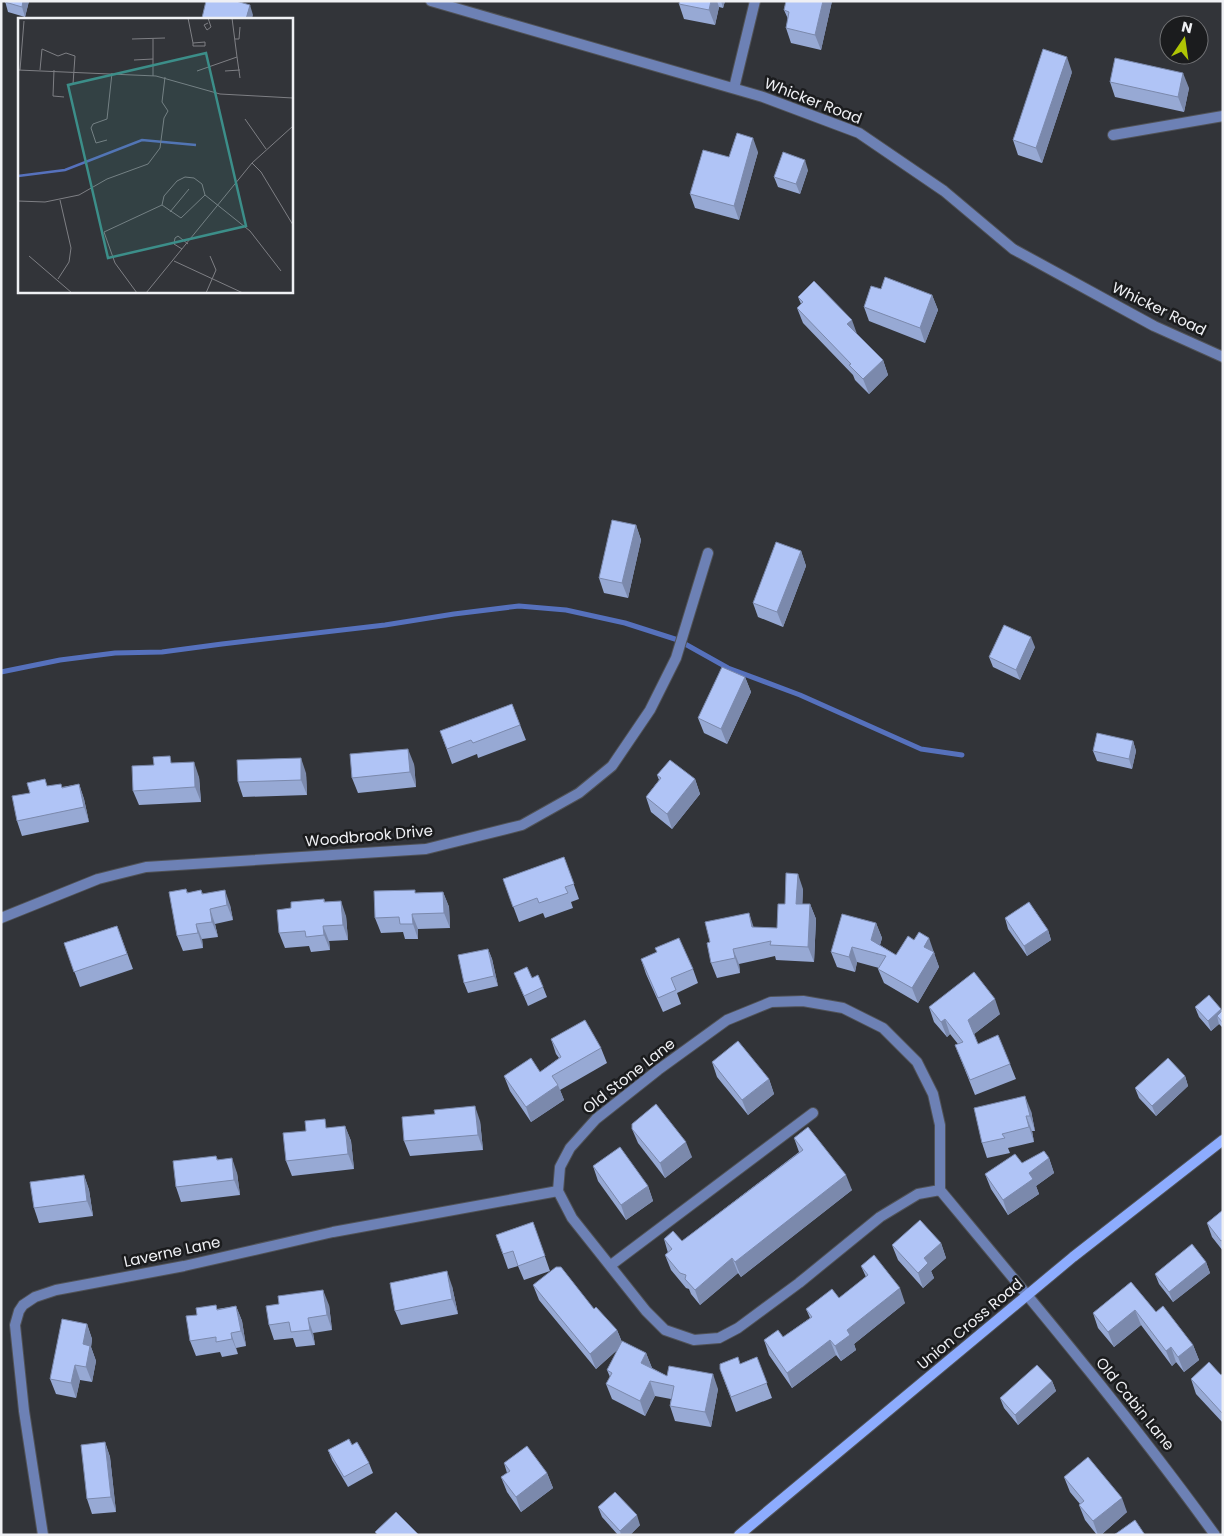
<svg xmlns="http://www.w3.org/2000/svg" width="1224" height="1536" font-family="Poppins,sans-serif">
<rect width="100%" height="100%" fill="#323439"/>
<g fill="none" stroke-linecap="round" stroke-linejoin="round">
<path stroke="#5671bd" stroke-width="5" d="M1 672 60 660 115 653 162 652 222 644 385 625 454 614 519 606 566 610 625 623 678 640 728 668 800 695 921 749 962 755"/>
<defs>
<g id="minor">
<path d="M734 88 755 1"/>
<path d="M1113 135 1223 116"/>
<path d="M1 918 98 879 146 867 426 849 522 825 579 793 612 766 650 710 676 658 708 553"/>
<path d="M940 1190 918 1194 880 1217 799 1283 738 1328 719 1338 694 1340 665 1330 646 1311 572 1218 558 1191 560 1167 570 1148 596 1119 658 1070 727 1020 771 1002 803 1001 843 1008 883 1028 917 1062 933 1094 940 1125V1190C1034 1303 1129 1416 1215 1535"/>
<path d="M611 1265 813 1113"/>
<path d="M43 1535 24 1411 15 1325 19 1311 23 1305 35 1297 56 1290 184 1266 333 1232 558 1191"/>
</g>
<path id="tertiary" d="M431 1 763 97 859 133 944 191 1013 249 1154 326 1223 357"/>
<path id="secondary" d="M739 1535 1073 1257 1223 1140"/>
</defs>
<use href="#minor" stroke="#505257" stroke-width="12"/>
<use href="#tertiary" stroke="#505257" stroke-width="12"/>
<use href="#secondary" stroke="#505257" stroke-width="12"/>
<use href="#minor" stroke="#6d81b5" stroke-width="10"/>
<use href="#tertiary" stroke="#6d81b5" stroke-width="10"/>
<use href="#secondary" stroke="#8dacfe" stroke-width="10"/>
</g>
<g fill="#97a9d4">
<path d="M5 1H29L25 17 8 12Z"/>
<path d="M674 1H725L723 8 719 7 715 25 684 19 679 4V2Z"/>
<path d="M786 1H832L821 50 791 43 786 28 788 19 784 10Z"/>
<path d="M1072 72 1042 163 1018 155 1013 140Z"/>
<path d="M1110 82 1189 88 1184 112 1115 97Z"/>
<path d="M758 152 739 220 695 208 690 194 729 157Z"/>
<path d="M808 170 800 194 778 187 774 177Z"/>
<path d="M932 295 938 310 925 343 869 321 864 307Z"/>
<path d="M798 297 857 334 883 360 888 375 869 394 855 380 853 375 803 323 797 308 801 304Z"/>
<path d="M636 525 641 540 628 598 604 593 599 578Z"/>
<path d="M801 551 806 566 783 627 758 617 753 603Z"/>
<path d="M1035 647 1020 680 993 667 989 657Z"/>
<path d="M745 677 751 692 727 744 704 733 698 718Z"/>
<path d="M512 704 526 740 478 758 477 754 452 764 440 731Z"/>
<path d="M1133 741 1136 751 1132 769 1097 761 1093 751Z"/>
<path d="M173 763 199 777 201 802 139 805 133 791 154 765Z"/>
<path d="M414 764 416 787 358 793 352 778Z"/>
<path d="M306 773 307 795 243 797 238 782Z"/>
<path d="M657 775 695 779 700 794 672 829 651 812 646 797 659 780Z"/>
<path d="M79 784 84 799 89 822 22 836 17 821 30 793 48 786 62 787Z"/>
<path d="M564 857 579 899 571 902 573 908 545 918 543 913 519 922 503 879Z"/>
<path d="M186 889 188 893 201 890 203 894 230 905 233 920 215 924 218 937 202 939 203 948 183 951 177 936Z"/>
<path d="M803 889 802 904H810L816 919 814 962 776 960 775 956 739 964 740 973 717 978 711 963 754 927 777 928 785 904Z"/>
<path d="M443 892 449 907 450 928 418 929V939H405L403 932 381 933 375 918 416 893Z"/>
<path d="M324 899 325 902 346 916 348 940 329 941 330 950 311 952 309 946 285 948 279 933 291 908Z"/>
<path d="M1005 918 1048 930 1051 940 1027 956 1008 929Z"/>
<path d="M876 923 882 938 880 945 896 955 935 953 934 954 939 967 918 1003 884 983 878 969 879 968 857 962 855 972 837 967 831 952Z"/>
<path d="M117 926 133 969 80 987 64 943Z"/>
<path d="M488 949 492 959 498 986 468 993 464 983Z"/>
<path d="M641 959 693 969 698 983 677 993 681 1004 663 1012 646 974Z"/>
<path d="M514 973 532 978 543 987 547 997 528 1006Z"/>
<path d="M929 1007 1000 1014 974 1034 978 1044 1010 1064 1016 1079 975 1095 955 1045 958 1044 950 1034 947 1037 934 1022Z"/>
<path d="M1195 1007 1221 1009 1222 1011 1223 1010V1028L1219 1024 1211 1031 1199 1017Z"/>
<path d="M551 1039 601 1048 607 1063 560 1090 564 1100 531 1122 510 1091 504 1076 540 1072 559 1058 556 1054Z"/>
<path d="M712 1062 769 1079 774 1094 748 1115 717 1077Z"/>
<path d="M1185 1076 1188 1086 1156 1116 1139 1098 1135 1088Z"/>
<path d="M1031 1111 1035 1131H1032L1034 1142 1008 1148 1010 1153 987 1158 982 1143Z"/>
<path d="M480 1121 483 1150 410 1156 404 1141Z"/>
<path d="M345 1126 351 1141 354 1169 292 1176 286 1161 306 1131Z"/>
<path d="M632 1129 692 1157 665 1178 638 1143Z"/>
<path d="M794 1138 852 1190 741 1277 738 1273 700 1305 691 1294 689 1289 686 1288 671 1270 665 1255 668 1253 664 1239 682 1241 799 1152Z"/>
<path d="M216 1156 218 1160 237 1173 240 1195 181 1202 176 1187Z"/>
<path d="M1049 1158 1054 1173 1036 1186 1039 1194 1008 1215 991 1189 985 1174 1022 1163Z"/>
<path d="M593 1166 648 1186 653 1201 626 1220 598 1181Z"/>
<path d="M84 1175 89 1190 93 1216 39 1223 34 1208Z"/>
<path d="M1223 1210V1251L1212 1237 1207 1223Z"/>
<path d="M533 1222 550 1271 524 1280 518 1266 508 1269 496 1235Z"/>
<path d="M941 1243 946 1258 931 1271 934 1278 923 1288 898 1260 892 1245Z"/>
<path d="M1206 1262 1210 1273 1173 1302 1159 1284 1155 1274Z"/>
<path d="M861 1266 905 1303 854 1344 856 1350 841 1361 836 1355 792 1388 769 1355 764 1340 783 1337 810 1318 806 1309 839 1298 866 1277Z"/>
<path d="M1131 1282 1156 1312 1193 1345 1199 1360 1184 1372 1176 1362 1172 1366 1141 1325 1114 1347 1098 1328 1093 1313Z"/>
<path d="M533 1285 594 1309 617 1330 622 1342 646 1353 652 1368 667 1376 718 1389 711 1427 675 1421 670 1406 671 1399 655 1396 645 1416 612 1399 606 1384 610 1377 607 1370 618 1349 596 1369 539 1300Z"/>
<path d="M452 1286 458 1314 401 1325 395 1311Z"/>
<path d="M216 1305 217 1309 236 1306 242 1321 246 1346 236 1348 238 1354 222 1357 220 1352 196 1356 190 1341 197 1315Z"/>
<path d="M329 1305 332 1330 313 1333 315 1345 296 1347 293 1338 274 1340 269 1325Z"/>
<path d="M87 1324 92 1339 91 1347 96 1361 92 1382 80 1380 76 1398 56 1394 50 1379Z"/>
<path d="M757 1357 772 1398 736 1412 720 1369 740 1364Z"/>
<path d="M1223 1374V1423L1196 1394 1191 1379 1221 1375Z"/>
<path d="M1052 1381 1056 1391 1018 1425 1004 1408 1000 1398Z"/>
<path d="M105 1442 110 1457 116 1512 92 1514 87 1499Z"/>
<path d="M352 1445 369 1463 373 1473 348 1487 332 1460 328 1450Z"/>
<path d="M504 1463 547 1473 553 1488 521 1512 507 1492 501 1477 507 1473Z"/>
<path d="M1064 1477 1127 1512 1101 1535H1097L1085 1520 1079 1505 1080 1504 1070 1492Z"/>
<path d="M598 1507 640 1525 630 1535H618L602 1517Z"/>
</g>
<g fill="#7b89ac">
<path d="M23 1H29L25 17 22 7Z"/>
<path d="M711 1H717L719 7 715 25 709 10Z"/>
<path d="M721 1H725L723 8Z"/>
<path d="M823 1H832L821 50 815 35Z"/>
<path d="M250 5 253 15 252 19H246Z"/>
<path d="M1067 57 1072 72 1042 163 1036 148Z"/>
<path d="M1183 73 1189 88 1184 112 1178 97Z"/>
<path d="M753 138 758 152 739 220 734 206Z"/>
<path d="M805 160 808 170 800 194 796 184Z"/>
<path d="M932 295 938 310 925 343 920 328Z"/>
<path d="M852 320 857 334 847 324Z"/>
<path d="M883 360 888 375 869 394 863 379Z"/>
<path d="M636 525 641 540 628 598 622 583Z"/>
<path d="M801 551 806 566 783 627 777 612Z"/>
<path d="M1031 637 1035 647 1020 680 1016 670Z"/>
<path d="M745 677 751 692 727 744 721 729Z"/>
<path d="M1133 741 1136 751 1132 769 1129 759Z"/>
<path d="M408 749 414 764 416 787 410 772Z"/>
<path d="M301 758 306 773 307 795 301 780Z"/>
<path d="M194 762 199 777 201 802 195 787Z"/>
<path d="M695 779 700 794 672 829 667 814Z"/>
<path d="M79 784 84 799 89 822 84 807Z"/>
<path d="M798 874 803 889 802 919 796 904Z"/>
<path d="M225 890 230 905 233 920 227 905Z"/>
<path d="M443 892 449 907 450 928 444 913Z"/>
<path d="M341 901 346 916 348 940 343 925Z"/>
<path d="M810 904 816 919 814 962 808 947Z"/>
<path d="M210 909 215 924 218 937 212 922Z"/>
<path d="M749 913 754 928 752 927Z"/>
<path d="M412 914 418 929V939L413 924Z"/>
<path d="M876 923 882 938 877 955 871 940Z"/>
<path d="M196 924 202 939 203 948 198 933Z"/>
<path d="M323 926 329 941 330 950 324 935Z"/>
<path d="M1048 930 1051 940 1027 956 1024 946Z"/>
<path d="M929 938 939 967 918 1003 912 988 924 947Z"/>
<path d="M852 947 857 962 855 972 849 957Z"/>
<path d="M488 949 492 959 498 986 494 976Z"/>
<path d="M733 949 739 964 740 973 735 958Z"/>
<path d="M995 999 1000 1014 973 1035 968 1020Z"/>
<path d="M1221 1009 1223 1013 1217 1016 1219 1024 1211 1031 1208 1021Z"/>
<path d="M945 1019 950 1034 947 1037 941 1022Z"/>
<path d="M1185 1076 1188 1086 1156 1116 1152 1106Z"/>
<path d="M769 1079 774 1094 748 1115 742 1100Z"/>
<path d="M558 1085 564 1100 531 1122 526 1107Z"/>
<path d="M1025 1096 1031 1111 1035 1131 1030 1116Z"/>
<path d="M475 1106 480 1121 483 1150 478 1135Z"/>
<path d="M1026 1116 1032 1131 1034 1142 1029 1127Z"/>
<path d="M345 1126 351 1141 354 1169 348 1154Z"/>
<path d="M686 1142 692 1157 665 1178 660 1163Z"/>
<path d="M232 1158 237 1173 240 1195 234 1180Z"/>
<path d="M1049 1158 1054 1173 1036 1186 1039 1194 1008 1215 1003 1200 1029 1173Z"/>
<path d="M84 1175 89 1190 93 1216 87 1201Z"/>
<path d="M846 1175 852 1190 741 1277 735 1262Z"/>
<path d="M648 1186 653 1201 626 1220 621 1205Z"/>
<path d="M941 1243 946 1258 931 1271 934 1278 923 1288 918 1273 924 1258Z"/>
<path d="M732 1258 738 1273 700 1305 695 1290Z"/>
<path d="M1206 1262 1210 1273 1173 1302 1169 1292Z"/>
<path d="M447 1271 452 1286 458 1314 452 1299Z"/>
<path d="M900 1288 905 1303 854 1344 856 1350 841 1361 835 1346 847 1330Z"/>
<path d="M323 1290 329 1305 332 1330 327 1315Z"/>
<path d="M236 1306 242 1321 246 1346 241 1331Z"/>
<path d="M1135 1310 1141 1325 1114 1347 1108 1332Z"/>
<path d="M308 1318 313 1333 315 1345 310 1330Z"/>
<path d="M87 1324 92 1339 91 1347 96 1361 92 1382 86 1367 83 1344Z"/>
<path d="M617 1330 623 1345 596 1369 590 1354Z"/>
<path d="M231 1333 238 1354 232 1339Z"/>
<path d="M830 1340 836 1355 792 1388 787 1373Z"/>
<path d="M1193 1345 1199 1360 1184 1372 1178 1357Z"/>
<path d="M1171 1347 1176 1362 1172 1366 1166 1351Z"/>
<path d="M646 1353 652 1368 641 1363Z"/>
<path d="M75 1365 80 1380 76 1398 71 1383Z"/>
<path d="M713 1374 718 1389 711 1427 705 1412Z"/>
<path d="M650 1381 655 1396 645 1416 640 1401Z"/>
<path d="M1052 1381 1056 1391 1018 1425 1015 1415Z"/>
<path d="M105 1442 110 1457 116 1512 111 1497Z"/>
<path d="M547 1473 553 1488 521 1512 516 1497Z"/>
<path d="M1122 1498 1127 1512 1101 1535H1098L1093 1521Z"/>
<path d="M637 1515 640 1525 630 1535H621L620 1531Z"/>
</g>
<g fill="#b0c4f6" stroke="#7b89ac">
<path d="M5 1H23L22 7 5 2Z"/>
<path d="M206 1H236L250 5 246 19H206L202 18Z"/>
<path d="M680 1H711L709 10 679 4Z"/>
<path d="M786 1H823L815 35 786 28 789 12 784 10Z"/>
<path d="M1043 49 1067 57 1036 148 1013 140Z"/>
<path d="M1115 58 1183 73 1178 97 1110 82Z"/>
<path d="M737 133 753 138 734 206 690 194 703 150 729 157Z"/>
<path d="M783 152 805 160 796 184 774 177Z"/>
<path d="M885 277 932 295 920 328 864 307 871 286 881 289Z"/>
<path d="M814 281 852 320 847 324 883 360 863 379 849 365 851 364 797 308 803 302 798 297Z"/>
<path d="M612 520 636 525 622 583 599 578Z"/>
<path d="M776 542 801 551 777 612 753 603Z"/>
<path d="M1004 625 1031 637 1016 670 989 657Z"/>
<path d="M722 667 745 677 721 729 698 718Z"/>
<path d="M512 704 520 725 473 743 471 740 447 749 440 731Z"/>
<path d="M1097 733 1133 741 1129 759 1093 751Z"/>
<path d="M408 749 410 772 352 778 350 754Z"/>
<path d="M170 756 171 763 194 762 195 787 133 791 132 766 154 765 153 757Z"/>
<path d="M301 758V780L238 782 237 760Z"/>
<path d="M670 760 695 779 667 814 646 797 661 778 657 775Z"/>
<path d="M45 779 47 786 61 784 62 788 79 784 84 807 17 821 12 796 30 793 27 783Z"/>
<path d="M564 857 574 884 565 887 568 893 539 903 537 898 513 907 503 879Z"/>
<path d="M786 873 798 874 796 904H810L808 947 770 945 771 941 733 949 735 958 711 963 707 943 710 942 705 922 749 913 752 927 777 928 778 904H785Z"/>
<path d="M186 889 187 893 201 890 202 894 225 890 227 905 210 909 212 922 196 924 198 933 177 936 169 892Z"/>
<path d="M415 890V893L443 892 444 913 412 914 413 924H400L399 917 375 918 374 891Z"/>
<path d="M324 899V902L341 901 343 925 323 926 324 935 306 937 305 931 279 933 277 910 291 908V902Z"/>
<path d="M1029 902 1048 930 1024 946 1005 918Z"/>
<path d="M842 914 876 923 871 940 896 955 908 936 914 940 919 932 929 938 924 947 934 952 912 988 878 969 886 956 852 947 849 957 831 952Z"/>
<path d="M117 926 127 954 74 972 64 943Z"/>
<path d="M679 938 693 969 671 978 676 990 658 998 641 959 657 952 655 948Z"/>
<path d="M488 949 494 976 464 983 458 955Z"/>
<path d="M527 967 532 978 538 975 543 987 524 996 514 973Z"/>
<path d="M974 972 995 999 968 1020 978 1044 998 1035 1010 1064 970 1080 955 1045 963 1042 945 1019 941 1022 929 1007Z"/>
<path d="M1209 995 1221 1009 1208 1021 1195 1007Z"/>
<path d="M1223 1010V1023L1217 1016Z"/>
<path d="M585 1020 601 1048 552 1076 558 1085 526 1107 504 1076 531 1058 540 1072 561 1057 551 1039Z"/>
<path d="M738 1041 769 1079 742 1100 712 1062Z"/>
<path d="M1168 1058 1185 1076 1152 1106 1135 1088Z"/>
<path d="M1025 1096 1030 1116H1026L1029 1127 1002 1134 1005 1138 982 1143 974 1108Z"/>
<path d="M656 1104 686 1142 660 1163 632 1129V1124Z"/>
<path d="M475 1106 478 1135 404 1141 402 1117 435 1114 434 1110Z"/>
<path d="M325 1119 326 1128 345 1126 348 1154 286 1161 283 1133 306 1131 305 1121Z"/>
<path d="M808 1127 846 1175 735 1262 732 1258 695 1290 685 1279 686 1275 680 1273 665 1255 672 1249 664 1239 673 1231 682 1241 803 1150 794 1138Z"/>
<path d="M620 1147 648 1186 621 1205 593 1166Z"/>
<path d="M1044 1151 1049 1158 1029 1173 1033 1179 1003 1200 985 1174 1015 1154 1022 1163Z"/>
<path d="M216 1156 217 1160 232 1158 234 1180 176 1187 173 1161Z"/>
<path d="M84 1175 87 1201 34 1208 30 1182Z"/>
<path d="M1223 1210V1240L1221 1241 1207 1223Z"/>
<path d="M920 1220 941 1243 924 1258 928 1263 918 1273 892 1245Z"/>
<path d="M533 1222 545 1256 518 1266 513 1251 503 1254 496 1235Z"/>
<path d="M1192 1244 1206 1262 1169 1292 1155 1274Z"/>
<path d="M874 1255 900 1288 847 1330 850 1335 835 1346 830 1340 787 1373 764 1340 778 1330 783 1337 812 1317 806 1309 832 1289 839 1298 868 1275 861 1266Z"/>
<path d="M556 1267H561L594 1309 596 1307 617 1330 590 1354 533 1285Z"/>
<path d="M447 1271 452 1299 395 1311 390 1283Z"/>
<path d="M1131 1282 1156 1312 1163 1306 1193 1345 1178 1357 1171 1347 1166 1351 1135 1310 1108 1332 1093 1313Z"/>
<path d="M323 1290 327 1315 308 1318 310 1330 291 1332 289 1322 269 1325 266 1306 279 1304 278 1296Z"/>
<path d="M216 1305 217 1310 236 1306 241 1331 231 1333 232 1339 216 1342V1337L190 1341 186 1316 197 1315 196 1308Z"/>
<path d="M62 1319 87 1324 83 1344 90 1346 86 1367 75 1365 71 1383 50 1379Z"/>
<path d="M622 1341 646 1353 641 1363 667 1376 669 1366 713 1374 705 1412 670 1406 674 1386 650 1381 640 1401 606 1384 612 1373 607 1370Z"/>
<path d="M738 1357 740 1364 757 1357 767 1383 731 1397 720 1369V1364Z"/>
<path d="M1209 1362 1221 1375 1223 1374V1414L1191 1379Z"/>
<path d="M1037 1365 1052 1381 1015 1415 1000 1398Z"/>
<path d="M349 1439 352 1445 357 1442 369 1463 344 1477 328 1450Z"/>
<path d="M105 1442 111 1497 87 1499 81 1445Z"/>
<path d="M527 1446 547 1473 516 1497 501 1477 510 1471 504 1463Z"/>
<path d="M1088 1457 1122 1498 1093 1521 1079 1505 1084 1501 1064 1477Z"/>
<path d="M615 1492 637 1515 620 1531 598 1507Z"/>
<path d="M396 1512 419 1535H378L375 1532Z"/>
<path d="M1135 1520 1145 1535H1114Z"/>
</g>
<g text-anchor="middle" stroke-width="5" stroke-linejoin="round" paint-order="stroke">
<g font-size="15" fill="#eff0f4" stroke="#1b1c1e">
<text transform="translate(813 101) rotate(21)" y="5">Whicker Road</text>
<text transform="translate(1159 309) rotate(26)" y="5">Whicker Road</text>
<text transform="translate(369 836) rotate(-5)" y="5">Woodbrook Drive</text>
<text transform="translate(629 1076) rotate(-38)" y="5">Old Stone Lane</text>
<text transform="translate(172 1252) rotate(-12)" y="5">Laverne Lane</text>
<text transform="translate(970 1324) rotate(-40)" y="5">Union Cross Road</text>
<text transform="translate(1135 1404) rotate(51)" y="5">Old Cabin Lane</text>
</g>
</g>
<g transform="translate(18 18)">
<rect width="275" height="275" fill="#323439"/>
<path fill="none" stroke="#5671bd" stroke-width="2.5" d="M0 158 47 152 124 122 178 127"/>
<path fill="none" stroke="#7e7f84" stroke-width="1" d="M170 0 175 25M190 0 193 9 189 12 186 7 190 5M114 21 147 20M217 21H221L222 9M187 24V28H175V25ZM219 39 222 60M116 42 135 41M0 52 138 58 202 76 275 80M2 52 6 3M22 52 24 31 40 38 48 35 57 38 55 66M36 52 35 78 46 79M179 53 219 39 214 0M207 53 222 52M135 58V21M227 101 248 131M89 122 78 125 73 110 75 106 89 101 94 55M234 145 243 154 275 207M187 177 163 200 144 187 146 178 159 163 167 159 176 160 184 166 187 177 232 213 263 253M0 183 27 184 61 177 89 161 130 146 142 130 146 100 150 93 144 84 147 59M152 194 171 171M164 231 156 226 157 220 160 218 170 226M11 238 54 275M156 243 225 275M40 261 51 244 53 230 42 182M119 275 97 245 86 214 144 187M128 275 234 145 275 108M188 275 198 252 192 238"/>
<path fill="#3c8e89" fill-opacity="0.15" stroke="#3c8e89" stroke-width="2.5" d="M188 35 228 208 90 240 50 67Z"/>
<rect width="275" height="275" fill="none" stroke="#eff0f4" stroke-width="2.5"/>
</g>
<rect width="1224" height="1536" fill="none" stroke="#eff0f4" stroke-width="5"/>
<g transform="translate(1184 40) rotate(13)"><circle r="24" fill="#1b1c1e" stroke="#707174"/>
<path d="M0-4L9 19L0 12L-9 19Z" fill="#afc504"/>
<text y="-8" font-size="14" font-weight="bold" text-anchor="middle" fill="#eff0f4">N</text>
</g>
</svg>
